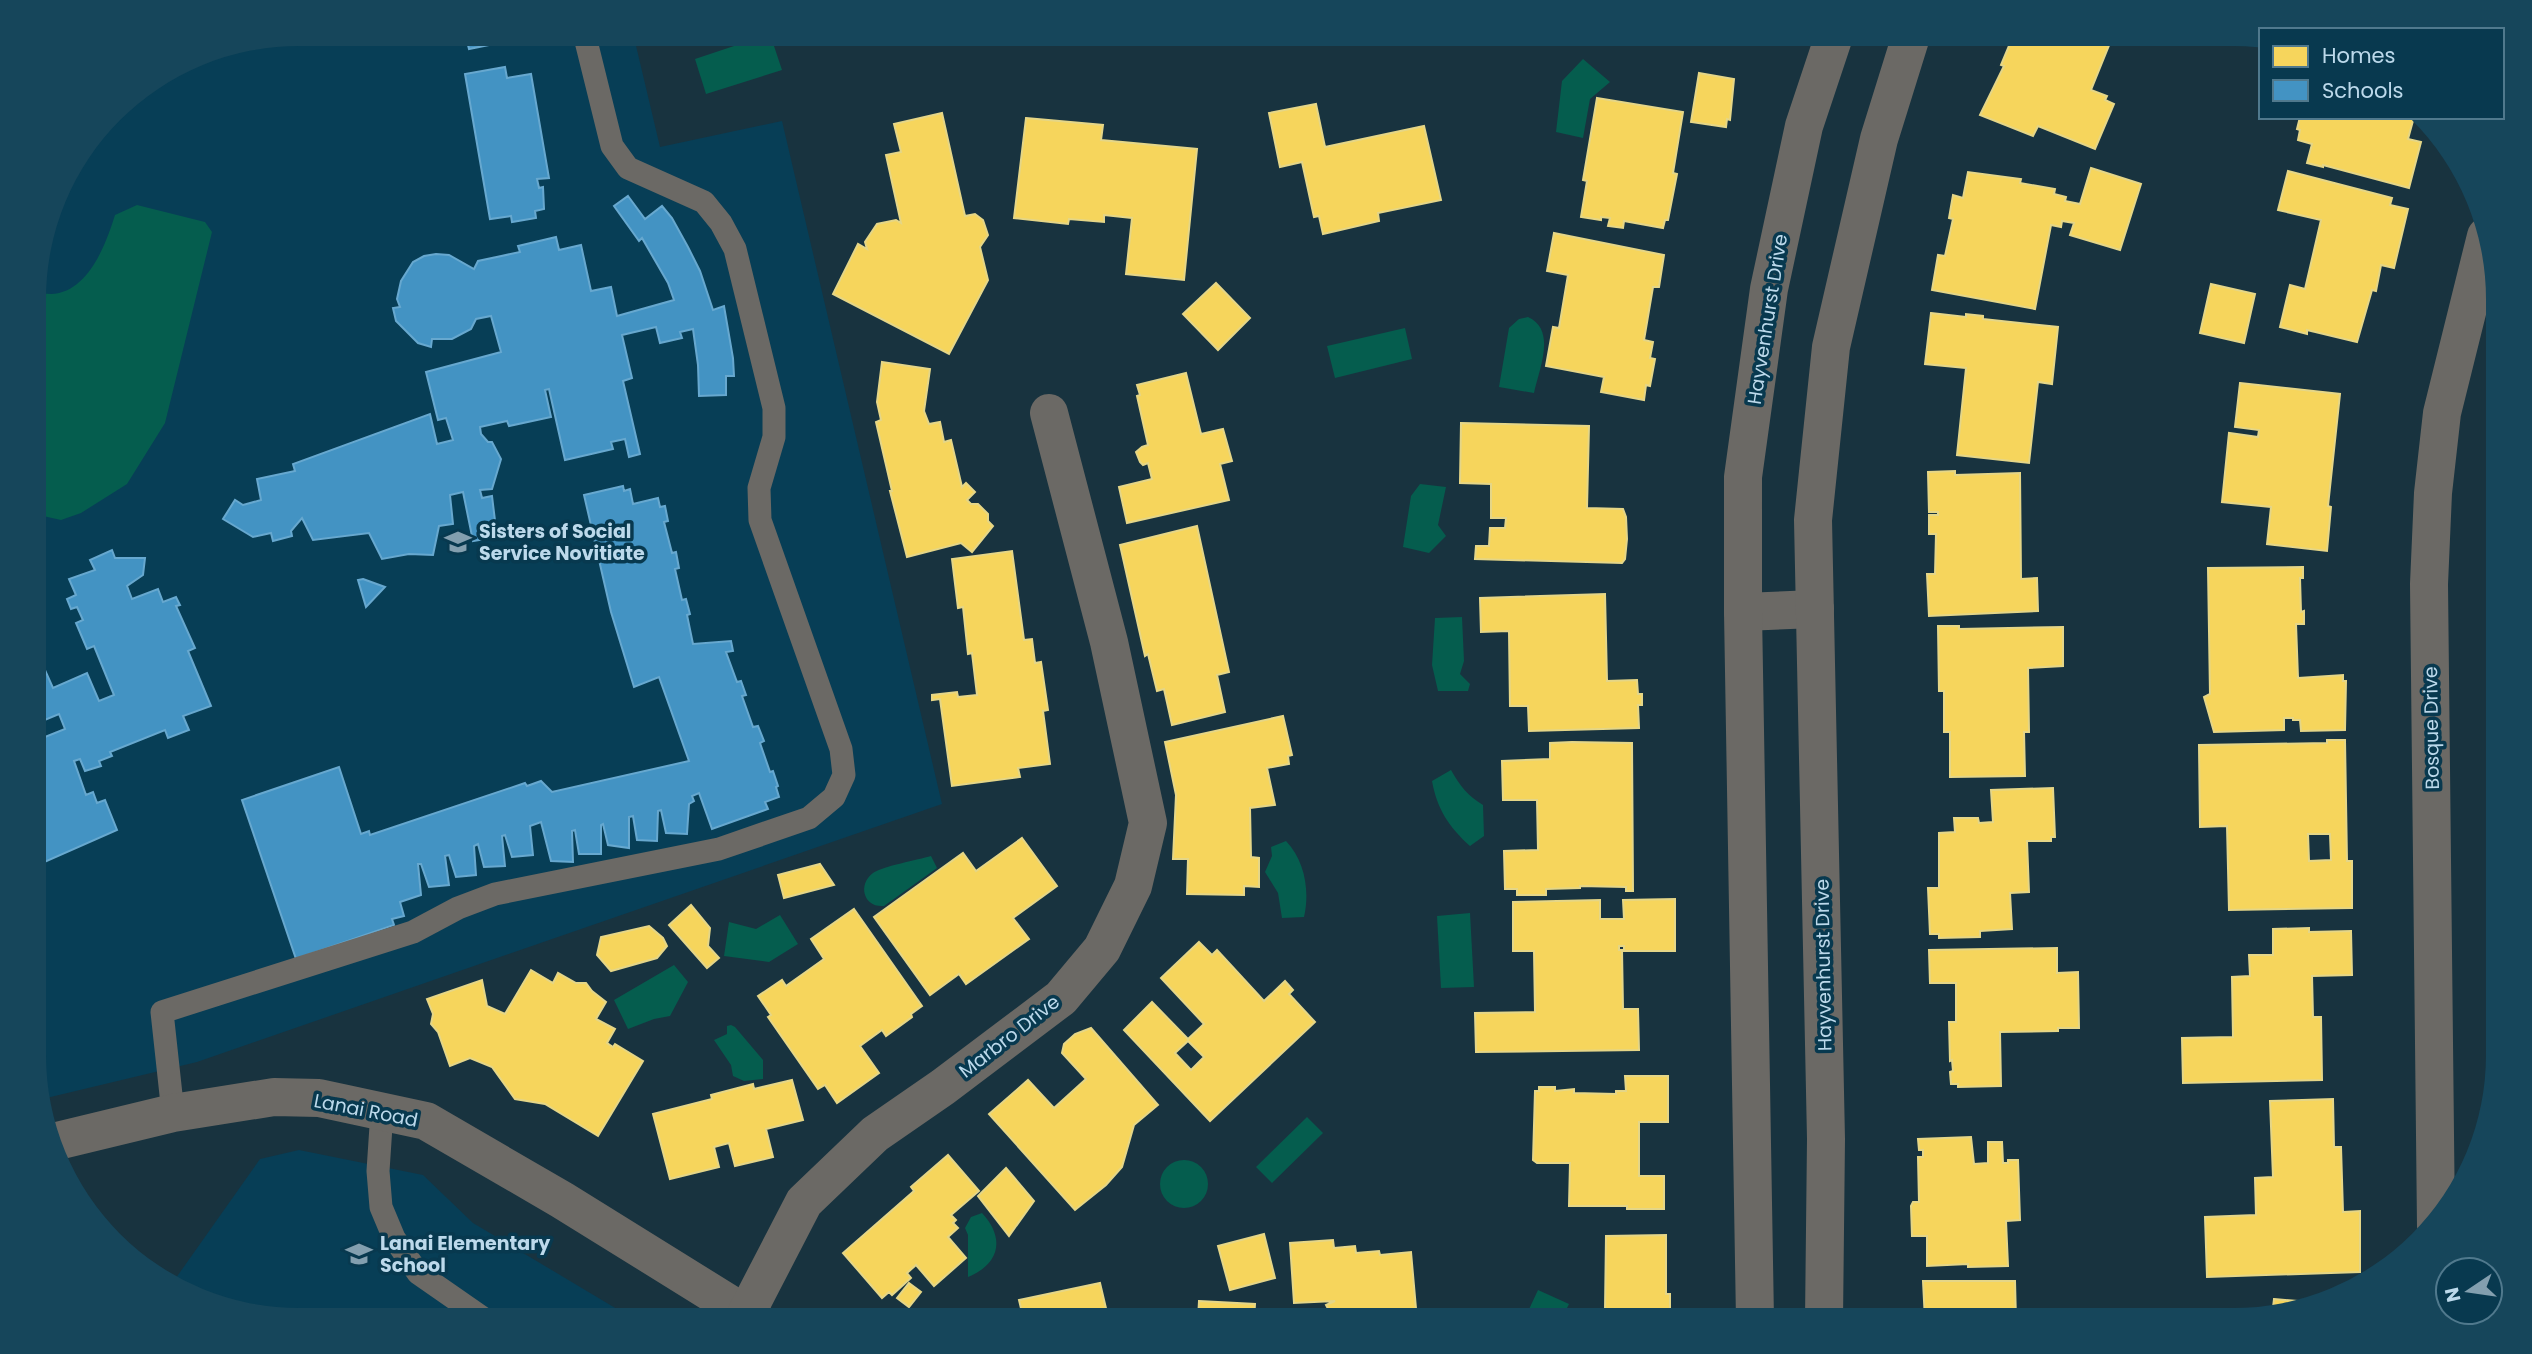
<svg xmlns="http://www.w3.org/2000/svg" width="2532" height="1354" font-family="Poppins,sans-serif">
<rect width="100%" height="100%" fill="#18333f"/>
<g fill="#073e56">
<path d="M298 33H633L660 147 782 121 942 804 197 1062 38 1100 36 1091 34 280 61 181 123 99 197 53Z"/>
<path d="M299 1150 423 1175 473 1223 637 1321H298L181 1293 171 1285 260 1159Z"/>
</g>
<g fill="#055d4e">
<path d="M770 34 782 70 706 94 695 59Z"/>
<path d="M1583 59 1610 82 1590 99 1583 138 1556 132 1562 81Z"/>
<path d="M137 205 205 222 212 232 165 423 127 484 81 513 61 520 34 514V291C39 292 46 294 51 294 88 293 106 244 115 215Z"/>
<path d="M1528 317C1557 330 1539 369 1534 393L1499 387 1509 328 1519 319Z"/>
<path d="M1405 328 1412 359 1335 378 1327 346Z"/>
<path d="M1420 484 1446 487 1438 525 1446 536 1429 553 1403 547 1411 496Z"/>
<path d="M1462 617 1464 661 1460 674 1470 684 1468 691H1438L1432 665 1435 618Z"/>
<path d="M1451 770C1460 786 1468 796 1483 805L1484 836 1470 846C1449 827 1437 809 1432 781Z"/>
<path d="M1286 841C1305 861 1310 891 1304 917L1282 918 1278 893 1265 872 1272 856 1271 847Z"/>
<path d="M931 856 937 868 884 906C864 908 857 885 873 873 883 866 918 860 931 856Z"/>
<path d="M1470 913 1474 987 1441 988 1437 916Z"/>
<path d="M780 915 798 944 769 962 724 956 729 922 756 929Z"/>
<path d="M674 965 688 982 670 1016 654 1019 628 1029 614 1000Z"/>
<path d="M731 1025 735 1027 763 1060V1079L744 1081 733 1076 731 1065 714 1040 727 1034V1026Z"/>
<path d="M1307 1117 1323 1133 1272 1183 1256 1167Z"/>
<circle cx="1184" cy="1184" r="24"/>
<path d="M982 1213C1006 1239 999 1264 968 1277V1235L965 1228 971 1217Z"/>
<path d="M1538 1290 1569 1304 1561 1320H1524Z"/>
</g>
<g fill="#f6d55c" stroke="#e5d687" stroke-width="2" fill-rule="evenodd">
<path d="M978 33H1003L993 41 984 40Z"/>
<path d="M2026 33H2114L2091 90 2107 96 2105 100 2114 104 2095 149 2038 126 2033 136 1980 115 2004 66 2001 65 2011 41 2021 45Z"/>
<path d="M1699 73 1734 79 1730 120 1727 119 1726 127 1691 122Z"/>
<path d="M1597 98 1683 112 1673 173 1677 174 1668 220H1665L1663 228 1624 221 1623 228 1608 226 1610 218 1601 217V220L1581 217 1587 181 1583 180Z"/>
<path d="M1316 104 1325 147 1424 126 1441 200 1378 213 1379 221 1323 234 1319 216 1314 217 1302 162 1280 167 1269 113Z"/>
<path d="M942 113 965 216 975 214 983 220 988 235 980 247 988 280 949 354 833 294 858 244 867 249 865 242 877 224 896 220 901 223 886 155 901 152 894 124Z"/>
<path d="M2300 117H2414L2408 139 2421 142 2409 188 2323 165V167L2307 163 2312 144 2298 140 2300 130 2297 129Z"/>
<path d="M1026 118 1103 125 1101 140 1197 149 1184 280 1126 274 1132 218 1104 215V222L1069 219 1068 224 1014 218Z"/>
<path d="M2091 168 2141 184 2120 250 2070 235 2074 223 2062 221 2061 227 2051 225 2035 309 1932 290 1938 255 1945 256 1953 219 1949 218 1953 195 1963 198 1968 172 2021 179 2020 183 2055 189 2054 194 2066 197 2065 201 2080 204Z"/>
<path d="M2288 171 2392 198 2390 205 2408 209 2394 268 2381 265 2376 291 2372 290 2357 342 2307 330V334L2280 327 2290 285 2305 289 2321 220 2278 210Z"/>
<path d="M1554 233 1664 255 1659 287H1653L1644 340 1653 342 1650 358 1655 359 1650 386 1646 385 1644 400 1601 392 1604 377 1546 366 1553 327 1559 328 1568 275 1547 271Z"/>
<path d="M1216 283 1250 318 1218 350 1183 314Z"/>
<path d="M2211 284 2255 294 2244 343 2200 333Z"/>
<path d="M1931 313 1966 317V314L1983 316V319L2058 327 2052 384 2038 382 2029 463 1957 455 1966 368 1925 364Z"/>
<path d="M882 362 930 369 924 411 929 424 940 422 944 442 951 440 962 487 966 483 975 492 967 500 971 504H978L988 514V521L993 526 972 552 961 543 907 557 890 491H892L876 422 881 420 877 402Z"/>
<path d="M1186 373 1201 434 1223 429 1232 461 1220 464 1229 500 1127 523 1119 487 1152 479 1148 463 1143 465 1140 462 1136 452 1142 447 1148 445 1137 396 1140 395 1137 385Z"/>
<path d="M2240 383 2340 394 2328 506 2331 507 2327 551 2267 544 2271 507 2222 502 2229 433 2258 437 2259 430 2235 427Z"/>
<path d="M1461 423 1589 426 1587 508 1623 509 1626 517 1627 539 1625 559 1622 563 1475 559 1476 546H1489L1490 528H1505L1506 518H1491V484L1460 483Z"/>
<path d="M1955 471V475L2020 473 2021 579 2037 578 2038 611 1929 616 1927 574H1935L1936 534H1929V515H1938V512H1929L1928 472Z"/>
<path d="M1197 526 1229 672 1217 675 1225 712 1172 725 1164 689 1157 691 1148 654 1145 656 1120 545Z"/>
<path d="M1012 551 1024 640 1032 639 1035 663 1041 662 1048 710 1043 711 1050 764 1018 768 1020 777 952 786 940 699 932 700V695L957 692 958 697 977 695 972 653 968 654 963 607 958 608 952 559Z"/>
<path d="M2303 567V578H2300L2301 612 2304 611V624H2296L2298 678 2343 675V681H2346L2345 730 2301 731 2300 720H2293V718H2284V730L2214 732 2204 697 2210 694 2208 568Z"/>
<path d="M1605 594 1607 681 1637 680 1638 694H1642V705H1638L1639 728 1529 731 1528 706H1510L1509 631 1481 632 1480 598Z"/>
<path d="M1938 626H1959V629L2063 627V666L2028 668 2029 732H2024L2025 776 1950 777V732H1944V691H1939Z"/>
<path d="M1283 716 1292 755 1288 756 1289 764 1267 768 1275 805 1250 808 1251 857 1259 858V887L1244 886V895L1187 894 1188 859H1173L1176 795 1165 742Z"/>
<path d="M2327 740H2345L2347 861H2352V908L2229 910 2227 826 2200 827 2199 745 2327 743ZM2308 834H2330L2331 860 2309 861Z"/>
<path d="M1572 742 1632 743 1633 891H1626V887L1580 886V888L1546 889V895H1517V889H1505L1504 851 1538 850 1537 800H1503L1502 761 1550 759V743Z"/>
<path d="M2053 788 2055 837H2051V841H2027L2029 892 2010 893 2012 929 1980 931V937L1939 938V934H1930L1928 888H1939V833L1955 832 1954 818H1978L1979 823 1993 822 1991 790Z"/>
<path d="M1022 838 1057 886 1013 918 1029 939 966 984 959 974 930 995 874 917 963 853 976 871Z"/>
<path d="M820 864 834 885 784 898 778 875Z"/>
<path d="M1675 899V951H1624V946H1619V950H1622L1623 1009H1638L1639 1050 1476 1052 1475 1013 1535 1012 1534 951H1513V902L1600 900V919H1624L1623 900Z"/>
<path d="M691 905 710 928 708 946 719 958 707 968 669 925Z"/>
<path d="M854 909 922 1006 911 1014 912 1017 886 1036 882 1030 860 1046 879 1073 837 1103 825 1085 818 1089 768 1017 771 1015 758 996 782 980 786 986 824 959 811 939Z"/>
<path d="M649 926 663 938 667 946 657 958 611 971 597 955 601 937Z"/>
<path d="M2309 928V932L2351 931 2352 975 2312 976 2313 1017H2321L2322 1080 2183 1083 2182 1038 2233 1037 2232 977 2250 976 2249 955H2273V929Z"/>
<path d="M1199 942 1212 955 1217 950 1264 1001 1285 981 1293 990 1289 994 1315 1022 1210 1121 1124 1030 1152 1002 1188 1039 1204 1024 1161 978ZM1188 1041 1204 1057 1191 1070 1175 1053Z"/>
<path d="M2057 948V973L2078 972 2079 1028H2058V1031L2000 1032 2001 1086 1958 1087V1084H1951L1950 1072 1953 1071 1952 1060 1950 1061 1949 1022H1956V983H1930L1929 950Z"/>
<path d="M531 970 553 983 558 973 576 983H586L592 991 606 1002 596 1019 615 1029 607 1043 613 1047 615 1044 643 1061 598 1136 545 1104 515 1099 492 1067 470 1058 450 1066 438 1032 431 1024 433 1014 427 999 482 980 487 1006 505 1014Z"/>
<path d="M1091 1028 1158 1105 1134 1125 1122 1167 1106 1185 1075 1210 989 1114 1028 1080 1054 1108 1086 1079 1062 1053 1064 1044 1075 1034Z"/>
<path d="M1625 1076H1668V1122H1639V1176H1664V1209H1627V1206H1569L1570 1163H1537L1533 1160 1535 1091H1539V1087H1555V1091L1574 1089V1093L1616 1094V1091H1626Z"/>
<path d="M792 1080 803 1120 766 1129 773 1157 735 1166 729 1143 714 1147 719 1167 670 1179 653 1114 712 1099 711 1095 753 1084 754 1089Z"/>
<path d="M2333 1099 2334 1147H2341L2343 1212 2360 1211V1272L2207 1277 2205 1217 2256 1215 2255 1178 2273 1177 2270 1101Z"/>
<path d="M1971 1137 1974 1164 1988 1163V1142H2002L2003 1163H2008V1160H2018L2020 1220 2006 1221 2008 1266 1968 1267V1264L1927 1266V1236H1912L1911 1206 1913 1202H1919L1918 1157H1923V1150H1919L1918 1139Z"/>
<path d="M948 1155 979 1191 951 1215 956 1220 953 1223 958 1228 948 1237 966 1258 934 1286 916 1265 907 1273 911 1278 892 1295 889 1292 882 1298 843 1253 914 1191 911 1187Z"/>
<path d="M1006 1168 1034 1201 1009 1236 978 1196Z"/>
<path d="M1264 1234 1275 1278 1230 1290 1218 1246Z"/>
<path d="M1666 1235V1294H1670V1320H1599L1605 1310 1606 1236Z"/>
<path d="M1333 1240 1334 1248 1355 1246 1356 1253 1379 1251 1380 1255 1411 1252 1417 1320H1334L1326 1305 1335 1301 1294 1303 1290 1243Z"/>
<path d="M1923 1281H2015L2016 1320H1925Z"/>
<path d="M909 1283 921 1292 909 1307 897 1298Z"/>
<path d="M1100 1283 1109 1321H1024L1019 1300Z"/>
<path d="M2274 1299 2322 1303V1301L2329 1302 2319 1307 2272 1316Z"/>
<path d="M1199 1301 1255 1304 1254 1320H1198Z"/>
</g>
<g fill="#4393c3" stroke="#67a8cf" stroke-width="2">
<path d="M465 33H517L518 39 469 49Z"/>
<path d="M505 67 507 78 531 74 549 178 537 179 539 188 543 187 544 209 535 211 536 218 512 222 511 216 490 219 465 74Z"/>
<path d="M628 196 645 219 662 206 672 218 688 247 700 271 713 310 724 306 733 358 734 376H726V395L699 396 698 365 693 329 680 332 682 338 660 343 656 327 622 335 632 378 623 381 640 454 629 457 625 439 611 442 613 449 565 460 549 389 545 390 551 417 509 426 507 421 480 427 481 434 488 442H492L501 459 492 489 480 490 482 498 492 496 497 537 473 541 463 492 450 495 453 524 439 526 433 555 409 554 382 559 369 533 313 540 302 518 291 531 292 536 273 541 271 533 253 537 223 519 235 500 243 505 261 500 257 479 295 471 293 464 430 414 437 444 453 440 446 418 438 420 426 372 501 352 491 316 476 319 471 329 452 339H432L431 347 418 343 396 321 393 308 400 307 397 299 401 281 413 262 424 256 436 254 449 255 474 269 478 261 520 252 518 246 556 237 559 250 581 245 591 291 611 287 617 316 674 300 668 283 642 238 639 241 614 206Z"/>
<path d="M623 486 624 491 630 489 633 504 658 498 660 507 665 506 668 521 664 522 672 553 676 552 679 568 675 569 682 600 686 599 690 614 687 615 693 644 731 641 733 651 726 652 737 682 741 681 746 695 742 696 753 727 758 726 764 741 760 743 770 772 773 771 778 786 776 787 779 797 765 802 768 809 712 829 699 793 692 796 694 801 689 804 687 834 666 833 661 810 658 811 657 841 637 840 633 816 629 817V848L608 845 603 824 601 825V854H579L575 830 572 831 573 862 551 861 541 822 530 826 533 855 512 857 505 835 502 836 505 866 484 867 478 844 474 846 476 875 456 877 449 855 445 856 449 885 429 887 421 864H418L421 895 400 902 404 916 392 919 394 925 296 959 242 800 339 767 361 834 369 831 370 835 525 783 527 786 541 781 552 792 689 761 659 677 634 687 611 612 584 495Z"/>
<path d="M112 550 115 558H145L143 575 127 586 132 599 158 589 163 602 176 597 180 605 176 606 195 648 188 651 211 706 183 716 189 730 168 738 165 730 110 752 112 756 99 761 101 766 85 771 80 759 74 761 86 795 93 792 97 803 105 800 117 830 40 864 35 853V741L65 729 59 714 35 724V675L45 670 53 688 87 673 99 701 114 695 94 646 87 649 76 623 83 620 77 607 71 609 67 599 76 595 69 579 95 570 90 560Z"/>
<path d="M363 579 385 587 366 607 358 580Z"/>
</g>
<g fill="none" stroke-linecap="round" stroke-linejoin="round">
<g stroke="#6b6965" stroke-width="23">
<path d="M382 1111 378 1171 381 1207 394 1238 418 1273 487 1321"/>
<path d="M173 1113 162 1012 413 932 458 908 495 894 719 849 809 818 834 797 844 775 841 749 760 520 759 488 774 437V408L735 249 721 223 704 202 628 168 612 146 584 33"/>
</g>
<g stroke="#6b6965" stroke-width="38">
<path d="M1743 612 1815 609"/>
<path d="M49 1143 173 1113 274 1097 319 1098 426 1121 562 1200 757 1321"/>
<path d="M2436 1226 2429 584 2433 493 2442 413 2486 236"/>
<path d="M746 1314 804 1202 875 1134 943 1087 1061 998 1102 949 1133 886 1148 823 1109 642 1049 413"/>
<path d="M1755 1320 1743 612V477L1769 289 1804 126 1835 33"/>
<path d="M1824 1320 1826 1139 1813 520 1831 347 1879 139 1912 33"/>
</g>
</g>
<defs>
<symbol id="school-bare" viewBox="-9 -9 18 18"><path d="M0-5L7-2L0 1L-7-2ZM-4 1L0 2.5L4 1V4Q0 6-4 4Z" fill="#839faf" stroke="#08394f" stroke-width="2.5" paint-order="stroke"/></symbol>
</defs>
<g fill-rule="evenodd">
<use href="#school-bare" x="439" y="523" width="38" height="38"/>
<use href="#school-bare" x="340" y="1235" width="38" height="38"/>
</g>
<g text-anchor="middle" stroke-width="7" stroke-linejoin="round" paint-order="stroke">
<g font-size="19" fill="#bcd9eb" stroke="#08394f">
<text transform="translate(1767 319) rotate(-81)" y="7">Hayvenhurst Drive</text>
<text transform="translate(2431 728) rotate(-91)" y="7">Bosque Drive</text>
<text transform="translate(1823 965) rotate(-91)" y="7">Hayvenhurst Drive</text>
<text transform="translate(1009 1036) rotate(-38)" y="7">Marbro Drive</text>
<text transform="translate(366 1110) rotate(11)" y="7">Lanai Road</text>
</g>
<g font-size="19" font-weight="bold" fill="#bcd9eb" stroke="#08394f" text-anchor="start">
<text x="479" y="538">Sisters of Social<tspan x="479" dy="22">Service Novitiate</tspan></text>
<text x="380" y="1250">Lanai Elementary<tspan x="380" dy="22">School</tspan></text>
</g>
</g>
<path d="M0 0H2532V1354H0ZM299 46H2233A253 253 0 0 1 2486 299V1055A253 253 0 0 1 2233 1308H299A253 253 0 0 1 46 1055V299A253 253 0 0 1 299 46Z" fill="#16465b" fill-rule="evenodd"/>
<rect x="2259" y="28" width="245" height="91" fill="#08394f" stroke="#50798d" stroke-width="2"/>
<rect x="2273" y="46" width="35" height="21" fill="#f6d55c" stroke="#50798d" stroke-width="2"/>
<text x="2322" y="63" font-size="21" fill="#bcd9eb">Homes</text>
<rect x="2273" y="80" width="35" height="21" fill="#4393c3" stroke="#50798d" stroke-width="2"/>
<text x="2322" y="98" font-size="21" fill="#bcd9eb">Schools</text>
<g transform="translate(2469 1291) rotate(257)"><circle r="33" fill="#08394f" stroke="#50798d" stroke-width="2"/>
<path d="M0-5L12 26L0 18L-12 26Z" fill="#839faf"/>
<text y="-10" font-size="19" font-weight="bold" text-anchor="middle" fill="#bcd9eb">N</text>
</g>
</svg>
